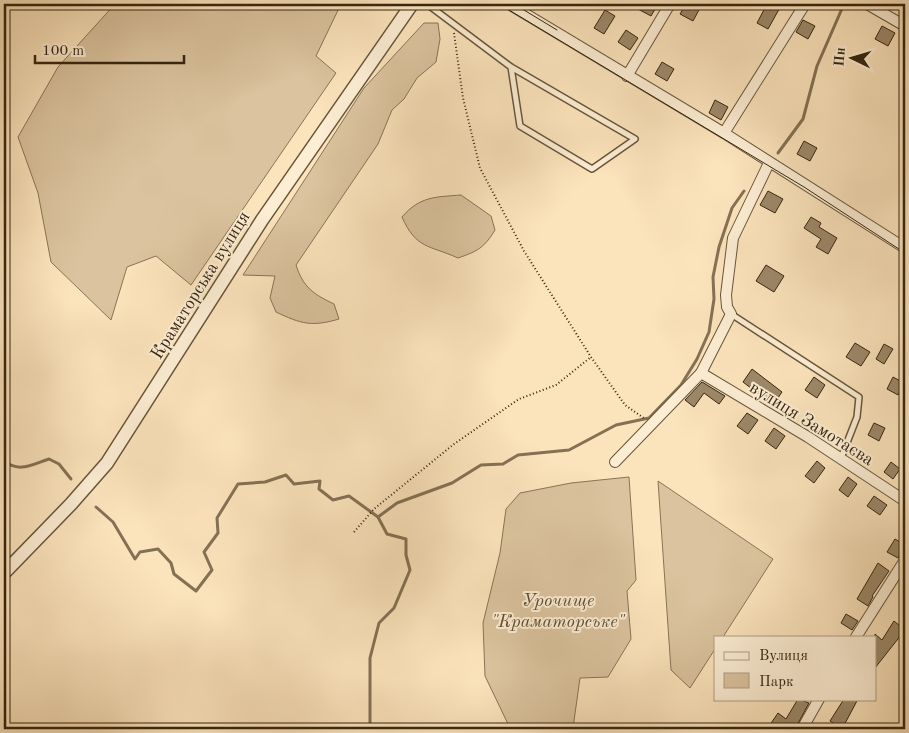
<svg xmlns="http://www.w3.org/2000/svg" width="909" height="733" font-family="'Old Standard TT',serif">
<rect width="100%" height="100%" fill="#fbe3bb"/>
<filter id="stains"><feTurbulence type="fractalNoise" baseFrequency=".004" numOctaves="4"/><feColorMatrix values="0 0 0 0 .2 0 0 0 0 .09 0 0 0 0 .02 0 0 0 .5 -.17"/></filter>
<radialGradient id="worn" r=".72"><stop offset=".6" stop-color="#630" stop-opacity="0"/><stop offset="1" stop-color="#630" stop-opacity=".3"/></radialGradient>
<g fill="#dac39e" stroke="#887457">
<path d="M115 4H341L316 56 336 73 191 285 156 256 127 267 111 320 51 262 38 193 18 137 58 67Z"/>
<path d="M424 23H438L440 39 436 62 417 78 404 99 392 110 378 144 296 265C303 287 313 294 334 304L339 319C312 327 301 324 276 312L270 298 275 276 243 275 364 88Z"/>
<path d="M461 195 491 216 495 230C484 248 478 251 458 258 429 245 416 249 402 217 420 196 436 197 461 195Z"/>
<path d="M629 477 636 580 627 591 631 639 608 677 580 678 573 728 536 729 508 724 485 676 483 623 500 553 506 509 520 493 571 483Z"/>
<path d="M658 481 773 559 723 637H715V649L690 688 671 670Z"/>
</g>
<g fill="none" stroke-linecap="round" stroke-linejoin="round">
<g stroke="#847154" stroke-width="3">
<path d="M778 153 803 119 817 66 844 4"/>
<path d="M4 396V406"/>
<path d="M4 460C18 474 33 464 49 459L59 464 71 479"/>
<path d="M96 507 113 522 135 559 140 552 158 549 171 563 174 574 196 591 212 570 204 552 218 533 217 518 238 484 265 482 286 475 294 484 320 481 319 489 333 500 349 496 378 517 387 534 406 539V555L410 570 394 608 379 623 370 658V729"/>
<path d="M378 517 397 503 452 483 481 465 503 464 518 455 569 450 616 425 649 418 681 385 697 359 709 332 714 299 713 277 719 247 732 208 744 191"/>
</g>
</g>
<g fill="#9c8869" stroke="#362610">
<path d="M641 4H658L651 16 638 9Z"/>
<path d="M686 4H692L700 8 693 21 680 14Z"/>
<path d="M767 4H782L768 29 757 23Z"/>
<path d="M605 10 615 16 604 34 594 28Z"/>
<path d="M803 20 815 26 808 39 796 32Z"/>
<path d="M882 26 895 33 888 46 875 39Z"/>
<path d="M626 30 638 38 630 50 618 42Z"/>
<path d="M662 62 674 69 667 81 655 74Z"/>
<path d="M715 100 728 107 721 120 709 113Z"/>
<path d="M804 141 817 148 810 161 797 154Z"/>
<path d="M768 191 783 199 775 213 760 205Z"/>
<path d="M811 217 821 223 819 227 837 238 828 254 816 247 821 239 804 228Z"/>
<path d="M766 265 784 276 774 292 756 281Z"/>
<path d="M855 343 870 352 861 366 846 357Z"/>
<path d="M884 344 893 349 884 364 876 359Z"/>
<path d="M752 369 782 392 773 405 743 382Z"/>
<path d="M814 377 825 385 817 398 805 390Z"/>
<path d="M893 377 904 383 898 395 887 389Z"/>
<path d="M702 382 725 396 719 404 704 393 694 407 685 400Z"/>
<path d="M747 413 758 420 748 434 737 426Z"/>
<path d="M874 423 885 428 879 441 868 435Z"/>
<path d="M774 428 785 436 776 449 765 441Z"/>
<path d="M817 461 825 468 814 483 805 476Z"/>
<path d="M891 462 900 469 893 479 884 472Z"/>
<path d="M848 477 857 484 848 497 839 490Z"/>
<path d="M874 496 887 505 880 515 867 506Z"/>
<path d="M895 539 905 545 898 558 887 552Z"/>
<path d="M878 563 889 571 872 596 873 597 868 606 857 599Z"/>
<path d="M846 614 858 621 852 630 841 623Z"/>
<path d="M894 621 905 630 875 668V634L882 640Z"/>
<path d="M798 699 809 703 795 729H767L778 713 786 719Z"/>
<path d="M844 699H858L842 729 830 721Z"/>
</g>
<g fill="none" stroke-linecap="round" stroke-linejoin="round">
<defs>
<g id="service">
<path d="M427 4 511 67 635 139 592 169 520 126 511 67"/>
<path d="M731 314 859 397 857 417 841 458"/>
</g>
<g id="minor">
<path d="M509 4 724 133 905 248"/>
<path d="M867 4 905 26"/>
<path d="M627 76 670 4"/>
<path d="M724 133 805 4"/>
<path d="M701 373 808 437 905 501"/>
<path d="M615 462 701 373 731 314 727 307 726 295 733 238 769 163"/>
<path d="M856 637 905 560"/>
<path d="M802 729 819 699"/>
</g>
<path id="tertiary" d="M4 573 71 504 107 463 262 220 412 4"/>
</defs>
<use href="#service" stroke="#67553b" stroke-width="8"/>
<use href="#minor" stroke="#67553b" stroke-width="12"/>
<use href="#tertiary" stroke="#67553b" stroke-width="15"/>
<g stroke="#362610" stroke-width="2" stroke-dasharray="1 2.5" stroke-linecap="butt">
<path d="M454 33 463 98 480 168 524 251 591 357 625 405 645 419"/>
<path d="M354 532 374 509 454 444 519 399 556 385 591 357"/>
</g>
<use href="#service" stroke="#fcedd3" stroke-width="5"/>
<use href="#minor" stroke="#fcedd3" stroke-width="10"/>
<use href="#tertiary" stroke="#fcedd3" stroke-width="12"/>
<g stroke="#362610" stroke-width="1">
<path d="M499 4 804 187 905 253"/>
<path d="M514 4 557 30"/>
</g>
</g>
<g text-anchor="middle" stroke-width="4" stroke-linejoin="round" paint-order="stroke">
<g font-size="18" fill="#362610" stroke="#fcedd3">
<text transform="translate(200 285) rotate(-58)" y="6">Краматорська вулиця</text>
<text transform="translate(812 423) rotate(32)" y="6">вулиця Замотаєва</text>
</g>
<g font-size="18" font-style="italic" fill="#5f4d34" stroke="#fcedd3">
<text x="558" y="606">Урочище<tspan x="558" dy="21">"Краматорське"</tspan></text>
</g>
</g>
<rect width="909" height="733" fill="none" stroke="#fbe3bb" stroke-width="20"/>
<rect x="5" y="5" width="899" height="723" fill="none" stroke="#362610" stroke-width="2.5"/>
<rect x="10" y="10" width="889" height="713" fill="none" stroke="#362610"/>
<rect x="714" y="636" width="162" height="65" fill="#fcedd3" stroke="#ad9d85"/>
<rect x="724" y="652" width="25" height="8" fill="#fcedd3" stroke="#ad9d85"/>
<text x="759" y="660" font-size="15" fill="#362610">Вулиця</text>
<rect x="724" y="673" width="25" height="15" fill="#dac39e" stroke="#ad9d85"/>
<text x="759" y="686" font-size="15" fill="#362610">Парк</text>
<g transform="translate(852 58) rotate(275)" stroke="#fcedd3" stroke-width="4" paint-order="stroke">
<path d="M0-4L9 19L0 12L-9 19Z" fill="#362610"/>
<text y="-8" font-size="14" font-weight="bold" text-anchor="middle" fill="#362610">Пн</text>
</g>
<path d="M35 55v8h149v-8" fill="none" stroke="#362610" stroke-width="2.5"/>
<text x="42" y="55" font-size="15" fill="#362610" stroke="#fcedd3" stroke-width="4" paint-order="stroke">100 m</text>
<rect width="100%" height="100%" filter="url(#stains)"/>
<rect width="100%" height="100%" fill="url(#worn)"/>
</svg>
